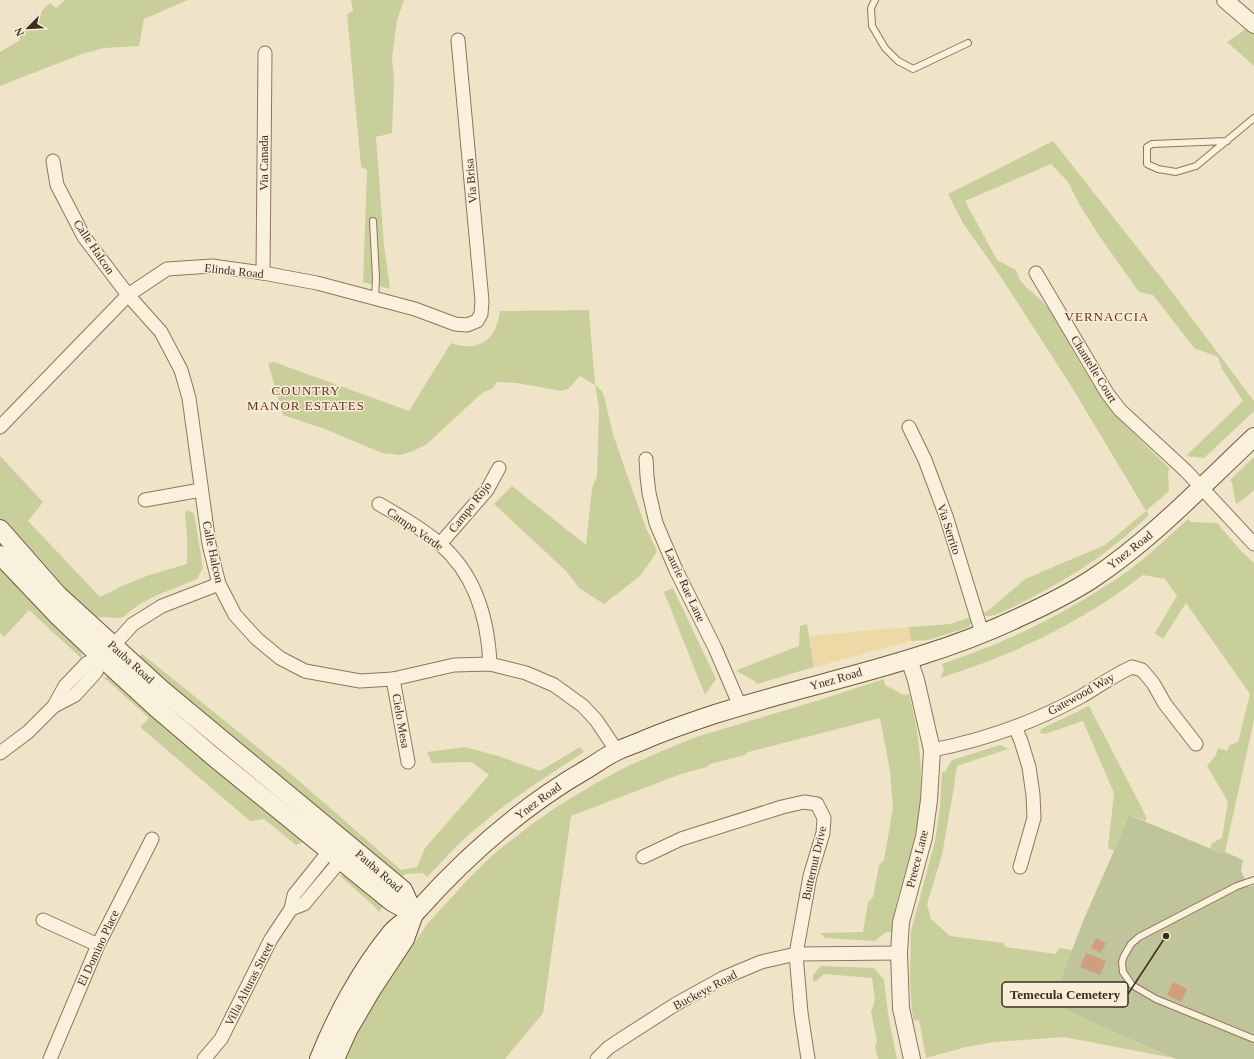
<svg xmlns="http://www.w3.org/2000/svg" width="1254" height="1059" font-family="Georgia,serif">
<rect width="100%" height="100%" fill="#f0e4c8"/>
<g fill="#c9cf9b">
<path d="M65 0H188L144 19 139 46 104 48 82 54 0 86V52L20 40 18 33 50 3 56 8Z"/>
<path d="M351 0H404L397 20 392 58 394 81 392 133 376 137 384 245 390 289 363 282 367 170 361 167 347 14 353 11Z"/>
<path d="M1249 27 1254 29V66L1227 42 1246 29Z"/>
<path d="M1053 141 1163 280 1254 401V411L1204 458 1186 456 1243 401 1222 369 1218 357 1194 348 1153 295 1139 292 1100 237 1079 204 1068 182 1051 164 965 201 997 260 1016 270 1020 280 1027 288 1039 298 1049 309 1080 363 1103 400 1119 419 1170 469 1168 471 1169 491 1146 511 1149 514 1147 517C1132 531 1117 544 1100 556 1073 576 1043 592 1013 607 1006 610 998 615 990 616 987 617 985 616 983 613L989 610 1025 579 1105 545 1146 511 1068 381 1001 277 963 223 948 194Z"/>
<path d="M589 310 595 385 601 390 604 396 613 434 626 472 646 528 657 551 650 562 640 576 604 604 579 588 566 571 494 504 512 486 586 545 592 488 597 476 599 408 595 385 580 376 568 389 562 391 517 383 496 382 493 388 482 393 427 444 413 451 400 455 382 453 325 429 283 415 268 363 274 362 409 411 451 343C479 353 496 340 500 311Z"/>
<path d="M0 456 43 502 28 521 100 597 122 586 149 575 187 564V537L185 515 186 510 194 513 203 568 197 579 155 596 137 606 122 618 97 617 95 619 58 583 0 518Z"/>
<path d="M1254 457V490L1244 499 1236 504 1232 483 1230 480Z"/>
<path d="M1188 519 1191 522 1217 523 1242 552 1254 563V720L1225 852 1221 853 1210 848 1212 843 1222 838 1228 802 1207 766 1216 755 1218 748 1227 751 1230 745 1238 742 1250 694 1186 603 1163 639 1155 633 1177 596 1165 579 1143 575C1102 607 1057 632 1009 653 986 663 963 670 940 678L944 670 942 664C959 658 976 652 993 645 1037 627 1081 603 1121 576 1145 559 1166 539 1188 519Z"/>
<path d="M0 567 79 649 82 655V659L29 610 4 637 0 633Z"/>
<path d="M673 588 716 679 705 695 664 592Z"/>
<path d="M971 617 972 621 969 627 928 640 911 641 909 627 951 624Z"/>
<path d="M807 624 814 667 757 684 755 681 738 672 737 670 799 646 800 626Z"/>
<path d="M142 654 298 780 401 870 417 867 425 848 489 775 472 762 432 763 427 752 465 747 498 756 540 771 580 747 584 752C547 776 511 799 478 827 459 842 444 860 427 877L423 873 405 874 400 879 138 659Z"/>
<path d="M108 677 115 680 309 840 296 845 264 819 250 821 140 727 149 718 108 681 103 678Z"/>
<path d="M884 679 885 685 904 695 909 694C921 738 925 786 916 831 911 856 902 880 896 905 894 914 893 923 892 932H886L875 941 825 938 820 933 863 932 868 902 873 897 879 865 884 860 893 808 890 771 880 718 748 752 745 755 710 764 707 767 681 774 571 816 543 1013 505 1059H344L367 1011 428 923 473 874 494 854 532 824 558 806 596 783 628 766 662 751 696 737 813 702Z"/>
<path d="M1089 706 1146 816V821L1129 815 1114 851 1108 848 1114 793 1083 721 1045 734 1040 733 1041 729Z"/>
<path d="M1000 745 1008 749 957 766 953 793 942 855 927 904 931 919 950 936 1004 943 1005 947 1056 954 1059 948 1072 950 1052 1003 1113 1032 1173 1058 1064 1037 994 1042 966 1047 926 1058 919 1020 914 1021 912 1012 910 980 911 931 935 841 940 808 942 772H945L952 760Z"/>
<path d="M339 875H345L373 896 383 906 379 912 374 906Z"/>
<path d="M821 966 874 968 884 980 888 1014 897 1059H878L875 1047 877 1041 871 1012 875 1000 872 978 824 974 816 981H813V975Z"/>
</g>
<path fill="#ecd9a5" d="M909 627 911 641 814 667 809 636Z"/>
<path fill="#bfc49a" d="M1129 815 1221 853 1225 852 1243 860 1241 871 1249 887 1254 885V1059H1176L1113 1032 1052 1003 1083 921 1114 851Z"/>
<g fill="#cf9f7d">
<path d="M1096 938 1106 943 1101 953 1091 948Z"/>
<path d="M1086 953 1106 961 1100 975 1080 967Z"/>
<path d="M1173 982 1187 989 1181 1002 1167 995Z"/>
</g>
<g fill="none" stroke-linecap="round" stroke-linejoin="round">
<defs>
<g id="service">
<path d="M875 0 871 8 872 26 885 48 898 61 913 69 968 43"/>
<path d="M1227 141 1152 144 1147 147V164L1158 169 1176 172 1196 166 1254 118"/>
<path d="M373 221 376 278 375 298"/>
<path d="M1254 880 1237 886 1139 937 1131 944 1124 956 1122 962 1123 972 1132 985 1156 999 1254 1039"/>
</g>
<g id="minor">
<path d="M53 161 57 185 84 237 128 295 161 332 181 370 189 398 209 544 219 584 235 615 257 639 280 658 305 671 360 681 393 679 454 665 490 664 526 673 554 685 583 706 596 720 617 751"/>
<path d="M263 273 265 53"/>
<path d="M1036 273 1107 393 1120 410 1186 471 1254 544"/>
<path d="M0 427 128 295 167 269 212 266 263 273 317 283 415 309 455 324 467 325 477 321 481 314 482 301 458 40"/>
<path d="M909 427 925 460 946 516 982 633"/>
<path d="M646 459 647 476 649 493 656 523 676 570 715 648 740 706"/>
<path d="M145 500 201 490"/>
<path d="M379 504C400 516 421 528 440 544 476 575 488 619 490 664"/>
<path d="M440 544 487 490 499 468"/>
<path d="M393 679 408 762"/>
<path d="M54 706 75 695 96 672 102 658 133 624 162 606 219 584"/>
<path d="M1015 727 1021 741 1029 767 1033 795 1034 818 1020 867"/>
<path d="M932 750C984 740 1035 722 1082 696 1099 686 1114 675 1132 667L1142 670 1153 683 1165 704 1196 744"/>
<path d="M0 753 28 732 54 706 65 686 87 663 102 658"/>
<path d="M643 857 681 839 782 807 804 802 817 804 824 818 823 833 810 876 796 954 801 1013 808 1059"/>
<path d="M291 909 304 904 345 855"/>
<path d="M43 920 98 945"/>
<path d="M50 1059 98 945 152 839"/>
<path d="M204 1059 221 1039 271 939 291 909 294 895 335 844"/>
<path d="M597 1059 608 1048 623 1038 676 1004 723 978 761 962 796 954 899 953"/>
</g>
<g id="tertiary">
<path d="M1225 0 1254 25"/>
<path d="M909 659 916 680 932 750 929 800 924 837 901 922 899 953 901 1008 912 1059"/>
</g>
<g id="secondary">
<path d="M0 529 58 595 161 689 403 890 414 914"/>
<path d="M0 555 59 617 102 658 161 712 215 758 392 902 414 914"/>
<path d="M319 1059C336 1016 362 968 391 933 398 924 410 919 418 910 468 854 521 807 587 769 597 763 606 756 617 751 625 747 635 744 644 740 667 730 691 722 715 714 816 682 924 663 1020 617 1044 606 1069 594 1092 579 1152 539 1202 486 1254 437"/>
<path d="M335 1059 348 1030 372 989 405 939 414 914"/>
</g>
</defs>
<use href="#service" stroke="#8d765c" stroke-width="8"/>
<use href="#minor" stroke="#8d765c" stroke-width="15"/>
<use href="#tertiary" stroke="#8d765c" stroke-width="18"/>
<use href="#secondary" stroke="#6f573f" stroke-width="20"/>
<use href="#service" stroke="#faf1dc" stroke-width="6"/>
<use href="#minor" stroke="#faf1dc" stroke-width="13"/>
<use href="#tertiary" stroke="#faf1dc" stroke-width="16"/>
<use href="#secondary" stroke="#faf1dc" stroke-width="18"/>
</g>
<g text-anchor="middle" stroke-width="3" stroke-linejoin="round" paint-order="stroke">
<g font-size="12" fill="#3d2e20" stroke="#f7eed8">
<text transform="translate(264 163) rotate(-90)" y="4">Via Canada</text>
<text transform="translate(471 181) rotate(-95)" y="4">Via Brisa</text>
<text transform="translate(94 247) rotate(56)" y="4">Calle Halcon</text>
<text transform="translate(234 271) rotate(6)" y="4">Elinda Road</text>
<text transform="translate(1094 369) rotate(58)" y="4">Chantelle Court</text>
<text transform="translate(470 507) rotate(-52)" y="4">Campo Rojo</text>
<text transform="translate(415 529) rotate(35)" y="4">Campo Verde</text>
<text transform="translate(949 529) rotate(72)" y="4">Via Serrito</text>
<text transform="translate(1130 550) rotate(-38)" y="4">Ynez Road</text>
<text transform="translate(213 552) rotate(78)" y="4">Calle Halcon</text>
<text transform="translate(685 585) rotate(65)" y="4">Laurie Rae Lane</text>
<text transform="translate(131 662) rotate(42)" y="4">Pauba Road</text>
<text transform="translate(836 679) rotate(-16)" y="4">Ynez Road</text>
<text transform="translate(1081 694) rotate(-29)" y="4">Gatewood Way</text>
<text transform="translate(401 721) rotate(80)" y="4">Cielo Mesa</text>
<text transform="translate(538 801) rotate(-36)" y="4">Ynez Road</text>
<text transform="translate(917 859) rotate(-76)" y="4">Preece Lane</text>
<text transform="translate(814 863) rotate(-77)" y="4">Butternut Drive</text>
<text transform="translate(379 871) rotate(41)" y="4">Pauba Road</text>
<text transform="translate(98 948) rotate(-65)" y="4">El Domino Place</text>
<text transform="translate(249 984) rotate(-63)" y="4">Villa Alturas Street</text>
<text transform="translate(705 990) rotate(-28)" y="4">Buckeye Road</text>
</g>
<g font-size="13" letter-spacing="1" fill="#6b2e1e" stroke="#f7eed8">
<text x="1107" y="321">VERNACCIA</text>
<text x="306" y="395">COUNTRY<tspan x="306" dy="15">MANOR ESTATES</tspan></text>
</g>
</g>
<path fill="none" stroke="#3d2e20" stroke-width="1.5" d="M1166 936L1128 994"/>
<circle fill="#3d2e20" stroke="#f7eed8" stroke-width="1.5" cx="1166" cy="936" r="4"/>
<rect fill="#f7eed8" stroke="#3d2e20" stroke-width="1.5" x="1002" y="982" width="126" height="25" rx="4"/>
<g font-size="13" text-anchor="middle" font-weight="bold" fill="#3d2e20">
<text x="1065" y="999">Temecula Cemetery</text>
</g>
<g transform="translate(28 28) rotate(246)" stroke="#f7eed8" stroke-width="3" paint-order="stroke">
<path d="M0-3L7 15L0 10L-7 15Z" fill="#3d2e20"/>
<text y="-6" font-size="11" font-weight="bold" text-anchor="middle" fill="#3d2e20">N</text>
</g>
</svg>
